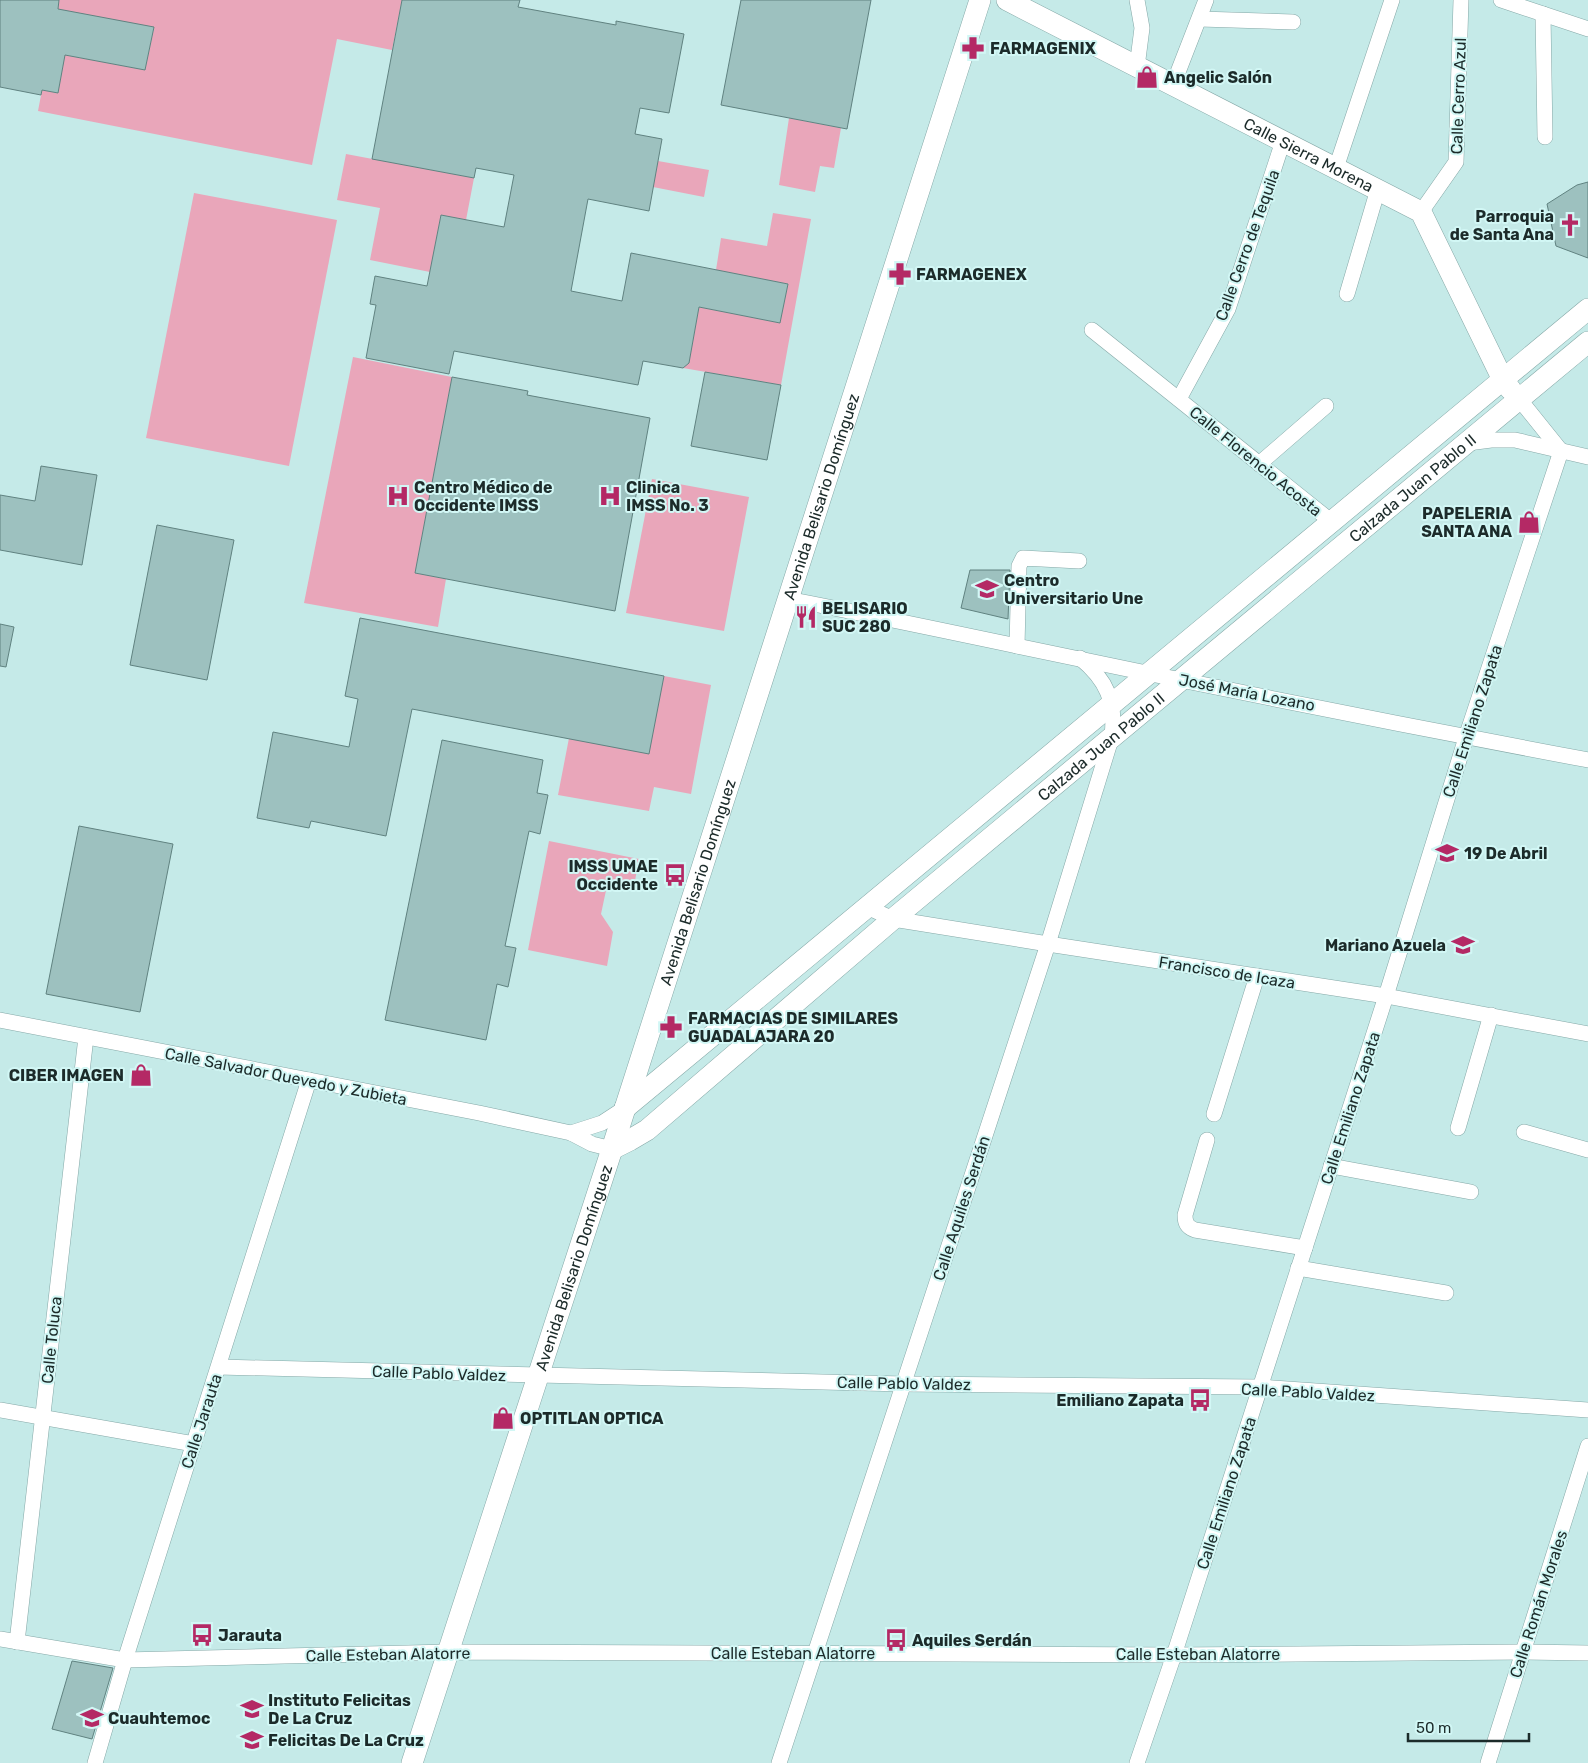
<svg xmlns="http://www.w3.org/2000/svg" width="1588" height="1763" font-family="Rubik,sans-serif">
<rect width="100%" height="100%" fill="#c5eae8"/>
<g fill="#e9a6ba">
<path d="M59 0H402L392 50 337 39 312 165 38 111 42 90 58 93 63 65 49 52 145 70 154 28 58 9Z"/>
<path d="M789 118 841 128 834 168 820 166 815 192 779 185Z"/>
<path d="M346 154 474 178 466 220 441 215 430 272 370 260 380 208 337 200Z"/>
<path d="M658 161 709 170 704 197 653 187Z"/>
<path d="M194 193 337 220 289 466 146 438Z"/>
<path d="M773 213 811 219 781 385 683 368 689 363 699 307 780 323 788 284 716 270 721 238 767 246Z"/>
<path d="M353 357 452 377 415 573 446 579 438 627 304 603Z"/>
<path d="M652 479 749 497 724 631 626 613Z"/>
<path d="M664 676 711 685 691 794 654 787 649 811 558 795 569 738 648 753Z"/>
<path d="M549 841 639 859 634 886 608 881 601 914 613 932 607 966 528 950Z"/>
</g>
<g fill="#9dc1bf" stroke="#608280">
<path d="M0 0H59L58 9 154 27 145 70 65 55 58 93 42 90 41 95 0 87Z"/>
<path d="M402 0H520L518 7 616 25V21L684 34 669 113 640 108 635 134 662 139 649 211 588 199 571 291 622 301 631 253 788 284 780 323 699 307 689 363 683 368 643 361 638 385 454 351 449 374 366 358 376 305 370 304 375 276 427 286 441 215 504 227 514 175 476 168 474 178 372 159Z"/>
<path d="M741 0H871L847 129 721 105Z"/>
<path d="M1588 182V258L1556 246 1547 204 1577 185Z"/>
<path d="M705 372 781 385 767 460 691 446Z"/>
<path d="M452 377 528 391 527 395 650 418 615 611 415 573Z"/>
<path d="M41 466 97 475 82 565 0 550V495L35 501Z"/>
<path d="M157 525 234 540 207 680 130 665Z"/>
<path d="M970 570H1010L1008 619 961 608Z"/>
<path d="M360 618 664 676 649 754 412 709 386 836 311 821 309 828 257 818 273 732 349 747 358 699 345 696Z"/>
<path d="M0 624 14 627 6 667 0 666Z"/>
<path d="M442 740 543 760 537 793 548 795 540 834 529 831 505 946 516 948 508 987 497 984 486 1040 385 1020Z"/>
<path d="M79 826 173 844 140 1012 46 994Z"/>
<path d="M72 1661 113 1668 92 1739 52 1729Z"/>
</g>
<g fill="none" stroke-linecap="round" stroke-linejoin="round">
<defs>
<g id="street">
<path d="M1137 0 1142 28 1137 67"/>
<path d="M1501 0 1588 29"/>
<path d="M1543 14 1545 137"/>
<path d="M1200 19 1293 22"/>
<path d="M1173 85 1206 0"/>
<path d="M1336 168 1392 0"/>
<path d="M1421 212 1456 162 1461 0"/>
<path d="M1347 294 1378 189"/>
<path d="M1092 330 1332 522"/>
<path d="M1179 399 1228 309 1283 141"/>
<path d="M1520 400 1561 451"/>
<path d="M1468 443 1491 440H1515L1588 457"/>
<path d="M1259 464 1326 406"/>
<path d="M788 599C865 614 941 630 1017 646 1207 686 1397 724 1588 760"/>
<path d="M1017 646 1019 566 1023 558 1079 561"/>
<path d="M867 907 893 919 1048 944 1386 996 1588 1034"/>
<path d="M0 1020 479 1113 571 1133 592 1144 612 1149"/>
<path d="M1214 1114 1257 976"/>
<path d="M1458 1128 1491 1015"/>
<path d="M1524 1132 1588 1150"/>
<path d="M571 1133 602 1123 625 1108"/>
<path d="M1207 1140 1185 1215C1185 1223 1187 1227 1195 1230L1305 1248"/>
<path d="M1331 1166 1471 1192"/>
<path d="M1298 1268 1446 1293"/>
<path d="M219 1367 904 1384 1260 1387 1588 1410"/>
<path d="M0 1410 194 1444"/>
<path d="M0 1639 125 1660 449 1652 1174 1655 1523 1652 1588 1653"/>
<path d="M17 1642 86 1037"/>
<path d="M95 1763 125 1660 309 1080"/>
<path d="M779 1763 1048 944 1112 736C1116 702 1107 680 1080 658"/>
<path d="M1137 1763 1174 1655 1386 996 1469 728 1561 451"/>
<path d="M1488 1763 1588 1446"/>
</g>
<g id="secondary">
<path id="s1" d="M1007 0 1421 212 1503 380 1511 390"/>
<path d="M625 1108 1588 309"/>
<path id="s2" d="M612 1149 630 1140 647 1130 893 919 1588 342"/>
<path id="s3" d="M412 1763 612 1149 980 0"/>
</g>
</defs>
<use href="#street" stroke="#85a8a7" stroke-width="16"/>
<use href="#secondary" stroke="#85a8a7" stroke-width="22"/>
<use href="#street" stroke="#fff" stroke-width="15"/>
<use href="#secondary" stroke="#fff" stroke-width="21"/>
</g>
<defs>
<symbol id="pharmacy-bare" viewBox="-9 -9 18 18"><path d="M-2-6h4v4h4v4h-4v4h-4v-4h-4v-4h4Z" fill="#b42965" stroke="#d2f7f5" stroke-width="2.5" paint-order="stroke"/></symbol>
<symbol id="shop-bare" viewBox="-9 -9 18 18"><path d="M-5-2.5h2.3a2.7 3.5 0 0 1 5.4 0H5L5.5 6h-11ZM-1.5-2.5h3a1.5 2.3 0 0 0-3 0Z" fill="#b42965" stroke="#d2f7f5" stroke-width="2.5" paint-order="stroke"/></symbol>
<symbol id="church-bare" viewBox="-9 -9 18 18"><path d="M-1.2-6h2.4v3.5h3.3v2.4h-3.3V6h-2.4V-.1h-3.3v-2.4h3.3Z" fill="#b42965" stroke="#d2f7f5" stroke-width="2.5" paint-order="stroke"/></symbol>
<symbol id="hospital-bare" viewBox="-9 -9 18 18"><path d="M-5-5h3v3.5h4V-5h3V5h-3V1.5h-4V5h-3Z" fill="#b42965" stroke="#d2f7f5" stroke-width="2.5" paint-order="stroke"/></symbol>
<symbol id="university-bare" viewBox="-9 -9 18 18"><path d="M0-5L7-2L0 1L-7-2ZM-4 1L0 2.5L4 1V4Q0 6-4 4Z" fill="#b42965" stroke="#d2f7f5" stroke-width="2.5" paint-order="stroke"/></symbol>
<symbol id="restaurant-bare" viewBox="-9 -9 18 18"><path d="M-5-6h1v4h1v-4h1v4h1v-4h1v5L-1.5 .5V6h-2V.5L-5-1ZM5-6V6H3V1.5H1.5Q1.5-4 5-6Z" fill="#b42965" stroke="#d2f7f5" stroke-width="2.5" paint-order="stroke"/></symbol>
<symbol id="school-bare" viewBox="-9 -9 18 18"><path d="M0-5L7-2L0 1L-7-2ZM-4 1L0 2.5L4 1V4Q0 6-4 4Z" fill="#b42965" stroke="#d2f7f5" stroke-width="2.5" paint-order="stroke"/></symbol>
<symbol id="bus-bare" viewBox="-9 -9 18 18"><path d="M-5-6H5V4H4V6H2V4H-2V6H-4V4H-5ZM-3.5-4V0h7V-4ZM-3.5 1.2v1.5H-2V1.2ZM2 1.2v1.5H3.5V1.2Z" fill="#b42965" stroke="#d2f7f5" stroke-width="2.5" paint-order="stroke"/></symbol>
</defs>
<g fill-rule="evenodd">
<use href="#pharmacy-bare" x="957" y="32" width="32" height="32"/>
<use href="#shop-bare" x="1131" y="61" width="32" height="32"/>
<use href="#church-bare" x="1554" y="209" width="32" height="32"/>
<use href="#pharmacy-bare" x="884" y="258" width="32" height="32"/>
<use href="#hospital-bare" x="382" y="480" width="32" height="32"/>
<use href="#hospital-bare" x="594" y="480" width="32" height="32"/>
<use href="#shop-bare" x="1513" y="506" width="32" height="32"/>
<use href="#university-bare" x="971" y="573" width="32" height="32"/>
<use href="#restaurant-bare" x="790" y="601" width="32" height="32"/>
<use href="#school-bare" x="1431" y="837" width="32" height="32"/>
<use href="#bus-bare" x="659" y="859" width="32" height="32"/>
<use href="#school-bare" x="1447" y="929" width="32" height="32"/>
<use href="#pharmacy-bare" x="655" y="1011" width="32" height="32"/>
<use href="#shop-bare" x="125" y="1059" width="32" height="32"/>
<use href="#bus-bare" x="1184" y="1384" width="32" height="32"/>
<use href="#shop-bare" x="487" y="1402" width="32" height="32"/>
<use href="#bus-bare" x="186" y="1619" width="32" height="32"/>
<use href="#bus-bare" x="880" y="1624" width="32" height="32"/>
<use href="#university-bare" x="236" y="1693" width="32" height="32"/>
<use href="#school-bare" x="76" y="1702" width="32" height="32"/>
<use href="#school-bare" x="236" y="1724" width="32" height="32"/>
</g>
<g text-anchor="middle" stroke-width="4" stroke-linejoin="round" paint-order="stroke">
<g font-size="16" font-weight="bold" fill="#1c2b2a" stroke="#d2f7f5" text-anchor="start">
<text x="990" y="54">FARMAGENIX</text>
<text x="1164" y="83">Angelic Salón</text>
<text x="1554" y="222" text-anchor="end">Parroquia<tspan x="1554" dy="18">de Santa Ana</tspan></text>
<text x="916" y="280">FARMAGENEX</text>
<text x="414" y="493">Centro Médico de<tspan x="414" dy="18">Occidente IMSS</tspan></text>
<text x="626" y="493">Clinica<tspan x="626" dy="18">IMSS No. 3</tspan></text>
<text x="1512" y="519" text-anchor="end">PAPELERIA<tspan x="1512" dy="18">SANTA ANA</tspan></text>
<text x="1004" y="586">Centro<tspan x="1004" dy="18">Universitario Une</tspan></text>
<text x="822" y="614">BELISARIO<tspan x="822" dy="18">SUC 280</tspan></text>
<text x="1464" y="859">19 De Abril</text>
<text x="658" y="872" text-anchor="end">IMSS UMAE<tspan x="658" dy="18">Occidente</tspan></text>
<text x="1446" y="951" text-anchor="end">Mariano Azuela</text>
<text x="688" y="1024">FARMACIAS DE SIMILARES<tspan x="688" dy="18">GUADALAJARA 20</tspan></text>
<text x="124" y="1081" text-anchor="end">CIBER IMAGEN</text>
<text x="1184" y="1406" text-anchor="end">Emiliano Zapata</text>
<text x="520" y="1424">OPTITLAN OPTICA</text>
<text x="218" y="1641">Jarauta</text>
<text x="912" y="1646">Aquiles Serdán</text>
<text x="268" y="1706">Instituto Felicitas<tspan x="268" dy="18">De La Cruz</tspan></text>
<text x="108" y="1724">Cuauhtemoc</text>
<text x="268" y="1746">Felicitas De La Cruz</text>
</g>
<g font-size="16" fill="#1c2b2a" stroke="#d2f7f5">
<text transform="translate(1458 96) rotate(-88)" y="6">Calle Cerro Azul</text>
<text dy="6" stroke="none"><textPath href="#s1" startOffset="339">Calle Sierra Morena</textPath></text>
<text transform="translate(1247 245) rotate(-70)" y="6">Calle Cerro de Tequila</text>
<text transform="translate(1256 461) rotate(39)" y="6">Calle Florencio Acosta</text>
<text dy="6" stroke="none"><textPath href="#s2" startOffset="1039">Calzada Juan Pablo II</textPath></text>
<text dy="6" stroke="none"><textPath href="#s3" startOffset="1331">Avenida Belisario Domínguez</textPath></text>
<text transform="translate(1247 692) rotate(11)" y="6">José María Lozano</text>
<text transform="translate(1472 721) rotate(-72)" y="6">Calle Emiliano Zapata</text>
<text dy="6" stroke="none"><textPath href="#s2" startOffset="634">Calzada Juan Pablo II</textPath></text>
<text dy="6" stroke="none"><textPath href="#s3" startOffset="926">Avenida Belisario Domínguez</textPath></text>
<text transform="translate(1227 972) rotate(9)" y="6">Francisco de Icaza</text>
<text transform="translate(286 1076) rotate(11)" y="6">Calle Salvador Quevedo y Zubieta</text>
<text transform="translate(1350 1108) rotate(-72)" y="6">Calle Emiliano Zapata</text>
<text transform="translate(961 1208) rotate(-72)" y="6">Calle Aquiles Serdán</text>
<text dy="6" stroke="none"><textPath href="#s3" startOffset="521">Avenida Belisario Domínguez</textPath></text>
<text transform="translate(51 1340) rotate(-84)" y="6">Calle Toluca</text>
<text transform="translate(439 1373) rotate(2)" y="6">Calle Pablo Valdez</text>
<text transform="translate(904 1383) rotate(1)" y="6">Calle Pablo Valdez</text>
<text transform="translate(1308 1392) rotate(3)" y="6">Calle Pablo Valdez</text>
<text transform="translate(201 1421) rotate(-72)" y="6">Calle Jarauta</text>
<text transform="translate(1226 1493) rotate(-72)" y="6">Calle Emiliano Zapata</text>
<text transform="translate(1538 1604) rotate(-72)" y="6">Calle Román Morales</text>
<text x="793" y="1659">Calle Esteban Alatorre</text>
<text transform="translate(388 1654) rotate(-1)" y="6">Calle Esteban Alatorre</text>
<text x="1198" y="1660">Calle Esteban Alatorre</text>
</g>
</g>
<path d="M1408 1733v8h121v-8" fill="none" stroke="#1c2b2a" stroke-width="2.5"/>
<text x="1416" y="1733" font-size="15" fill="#1c2b2a" stroke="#d2f7f5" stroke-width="4" paint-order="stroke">50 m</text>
</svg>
